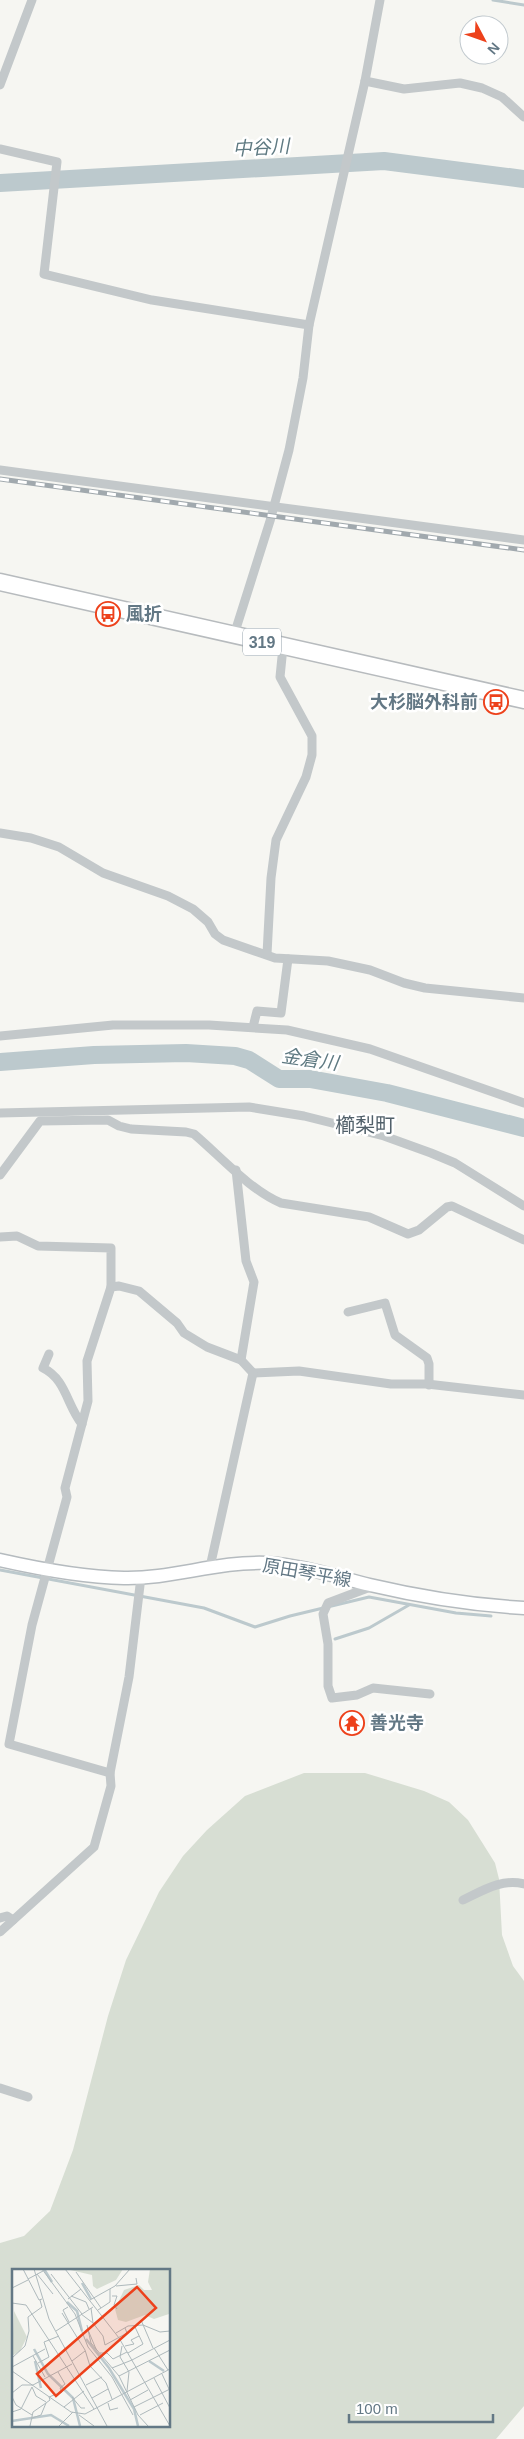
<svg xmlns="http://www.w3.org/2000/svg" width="524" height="2439" font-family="Arial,'Noto Sans JP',sans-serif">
<rect width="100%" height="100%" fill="#f6f6f2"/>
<path fill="#d7ded3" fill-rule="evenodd" d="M304 1773H365L424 1791 449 1802 468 1820 495 1863 499 1879 502 1935 513 1966 524 1981V2406L496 2439H0V2243L24 2236 50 2211 73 2150 108 2016 126 1960 159 1892 183 1856 207 1830 245 1796ZM14 2270H169V2425H14Z"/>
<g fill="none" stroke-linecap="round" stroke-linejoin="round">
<g stroke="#bcc9cd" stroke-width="3">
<path d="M493 0 524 5"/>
<path d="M0 1570 204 1608 255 1627 290 1616 369 1597 456 1613 491 1616"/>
<path d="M335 1639 369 1628 409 1605"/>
</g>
<g stroke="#bcc9cd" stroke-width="18">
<path d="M0 183 384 161 524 179"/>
<path d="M0 1062 94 1055 186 1053 235 1056 249 1060 279 1079H310L387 1093 524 1128"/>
</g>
<defs>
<path id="secondary" d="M0 1560C40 1569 82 1577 124 1578 172 1579 217 1561 267 1563 301 1565 337 1577 370 1585 421 1597 472 1605 524 1608"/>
<path id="highway" d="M0 582 524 700"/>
</defs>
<use href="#secondary" stroke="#b5bbbf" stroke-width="15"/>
<use href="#highway" stroke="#b7bbbe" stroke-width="19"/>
<g stroke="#c3c8ca" stroke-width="9">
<path d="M365 81 404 89 460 83 482 88 502 97 524 117"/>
<path d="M0 85 32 0"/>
<path d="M0 149 57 162 44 274 152 300 309 325"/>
<path d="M0 470 524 540"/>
<path d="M234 635 270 521 289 450 303 378 309 325 365 81 380 0"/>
<path d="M0 833 31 838 59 847 103 873 168 896 193 909 208 922 215 934 223 940 275 958 328 961 370 970 404 983 425 988 524 998"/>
<path d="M267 954 271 878 276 840 306 777 312 755V736L280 677 283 647"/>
<path d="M253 1027 257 1011 281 1013 288 959"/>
<path d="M0 1036 113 1025H209L287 1030 370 1049 524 1103"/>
<path d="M0 1113 249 1107 304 1116 384 1136 431 1153 455 1163 524 1206"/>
<path d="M236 1170 246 1261 254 1282 241 1360"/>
<path d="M0 1175 40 1121 108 1120 119 1126 131 1129 186 1132 194 1134C219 1155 251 1191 281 1203L369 1217 408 1234 419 1230 447 1207 452 1206 524 1240"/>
<path d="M0 1237 17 1236 38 1246 111 1248V1287"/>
<path d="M348 1312 385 1303 395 1335 427 1358 429 1364V1385"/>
<path d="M49 1354 43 1368C66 1379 67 1406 82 1424"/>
<path d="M253 1373 299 1371 391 1384H427L524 1395"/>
<path d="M210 1567 253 1373"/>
<path d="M373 1586 328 1603 323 1614 328 1644V1686L332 1698 357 1695 373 1688 430 1694"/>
<path d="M110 1773 9 1744 32 1625 67 1497 65 1488 88 1401 87 1361 111 1287 119 1286 139 1291 177 1323 184 1333 207 1347 241 1360 253 1373"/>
<path d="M463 1900C482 1891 502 1878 524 1884"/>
<path d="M0 1918 7 1916 13 1920"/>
<path d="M0 1932 94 1847 111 1786 110 1773 129 1677 141 1577"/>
<path d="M0 2088 28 2097"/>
</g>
<use href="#secondary" stroke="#fff" stroke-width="12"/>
<use href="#highway" stroke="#fff" stroke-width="16"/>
<defs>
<path id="rail" d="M0 479 524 550"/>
</defs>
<use href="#rail" stroke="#a1a9ae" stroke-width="5"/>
<use href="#rail" stroke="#fff" stroke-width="3" stroke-dasharray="9" stroke-linecap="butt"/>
</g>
<defs>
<symbol id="bus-ring" viewBox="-11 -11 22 22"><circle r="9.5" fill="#fff" stroke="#ed411b" stroke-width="1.5"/><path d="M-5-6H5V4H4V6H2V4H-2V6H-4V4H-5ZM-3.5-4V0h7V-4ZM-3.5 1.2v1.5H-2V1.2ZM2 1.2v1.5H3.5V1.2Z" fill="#ed411b"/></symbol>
<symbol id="temple-ring" viewBox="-11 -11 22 22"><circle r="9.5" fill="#fff" stroke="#ed411b" stroke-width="1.5"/><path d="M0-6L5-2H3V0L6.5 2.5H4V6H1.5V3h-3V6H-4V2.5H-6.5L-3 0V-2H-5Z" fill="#ed411b"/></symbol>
</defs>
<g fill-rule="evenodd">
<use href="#bus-ring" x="94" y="600" width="28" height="28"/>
<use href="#bus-ring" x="482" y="688" width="28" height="28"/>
<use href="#temple-ring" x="338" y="1709" width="28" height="28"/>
</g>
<g text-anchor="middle" stroke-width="5" stroke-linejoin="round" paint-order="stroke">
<rect fill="#fff" stroke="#92a0aa" stroke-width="1" x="243" y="628.5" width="38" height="27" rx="4"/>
<g font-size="16" font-weight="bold" fill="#637885">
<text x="262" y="648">319</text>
</g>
<g font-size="18" font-weight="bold" fill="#637885" stroke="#fff" text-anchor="start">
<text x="126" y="620">風折</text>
<text x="478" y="708" text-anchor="end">大杉脳外科前</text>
<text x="370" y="1729">善光寺</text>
</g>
<g font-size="18" fill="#637885" stroke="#fff">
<text transform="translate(307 1573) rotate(10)" y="6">原田琴平線</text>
</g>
<g font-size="19" font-style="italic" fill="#5f7a82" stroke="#fff">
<text transform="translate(261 147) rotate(-3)" y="7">中谷川</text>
<text transform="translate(310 1059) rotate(8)" y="7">金倉川</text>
</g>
<g font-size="20" fill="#51606a" stroke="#fff">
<text x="365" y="1132">櫛梨町</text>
</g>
</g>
<g transform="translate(12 2269)">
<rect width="158" height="158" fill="#f6f6f2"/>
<path d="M54 0H111L104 11 85 20 81 17 80 6ZM138 0H157V45L142 50 133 46 114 53 106 51 103 40 112 21 127 16 132 21H140L136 13ZM2 42 15 68 8 82 0 87Z" fill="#d7ded3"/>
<path fill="none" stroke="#bcc9cd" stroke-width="2.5" d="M32 0 40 13M70 14 79 30M55 33 65 42 70 62M74 70 97 99 122 140 126 157M22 80 36 105 61 129 68 157M23 92 29 119M137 92 152 102M0 152 39 146 57 157"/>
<path fill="none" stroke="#aeb9bc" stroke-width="1" d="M11 0 27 31 30 30M22 0 37 50 95 157M30 0 63 45 76 78 100 108 121 146M53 0 107 69 158 157M64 3 89 39M25 5 41 25M39 5 70 45M16 10 31 2M104 17 125 15 124 9M0 19 16 11M59 27 74 33 77 40M100 27H105L102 36 105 40M56 30 69 20M78 31 103 17 118 0M0 34 14 36 82 140M56 38 51 41 57 53M79 39 81 54M86 41 98 33V20M50 44 73 81 78 97 94 114 100 130M69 45 81 54 91 67 93 76 115 64 113 59M129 51 141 79M75 56 79 74 107 107 126 146 136 157M76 61 84 80M44 62 81 38M104 64 116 57 131 56 148 63 158 62M110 77 108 88 117 103 115 122M113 77 122 75 119 71 127 67M142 79 156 101M88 84H95L101 90 115 83M116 84 131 75 123 58M21 87 33 108M0 89 13 77 17 62 16 48 30 38 28 31M120 91 158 71M60 92 73 82M26 94 37 88 32 73 47 67M0 98 33 80M100 99 120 91M0 102 59 143 73 145 158 100M150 105 157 120M107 107 158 81M142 109 158 139M74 116 90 108M20 118 24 127 34 133M0 124 10 116H21L60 95M0 128 4 136 20 146M60 128 69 139H73M80 129 96 120M38 131 37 128 50 123 48 119 53 115 46 103M118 131 136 121M96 134 98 141 106 139M52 138 72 122M122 138 158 120M0 143 9 140 20 118M67 146 82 157M128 146 151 134M20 149 29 146 34 134 38 131M18 157 21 143 34 134M47 157 61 143"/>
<path fill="#ed411b" fill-opacity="0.15" stroke="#ed411b" stroke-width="2.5" d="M125 18 144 39 44 127 25 105Z"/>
<rect width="158" height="158" fill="none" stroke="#637885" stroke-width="2.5"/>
</g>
<g transform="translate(484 40) rotate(131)"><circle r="24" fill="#ffffff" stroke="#c1c9ce"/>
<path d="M0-4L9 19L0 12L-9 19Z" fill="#ed411b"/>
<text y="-8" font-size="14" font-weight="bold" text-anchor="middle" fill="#637885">N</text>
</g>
<path d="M349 2414v8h144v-8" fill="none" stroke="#637885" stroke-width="2.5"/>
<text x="356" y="2414" font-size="15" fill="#637885" stroke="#ffffff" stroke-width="4" paint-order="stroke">100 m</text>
</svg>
